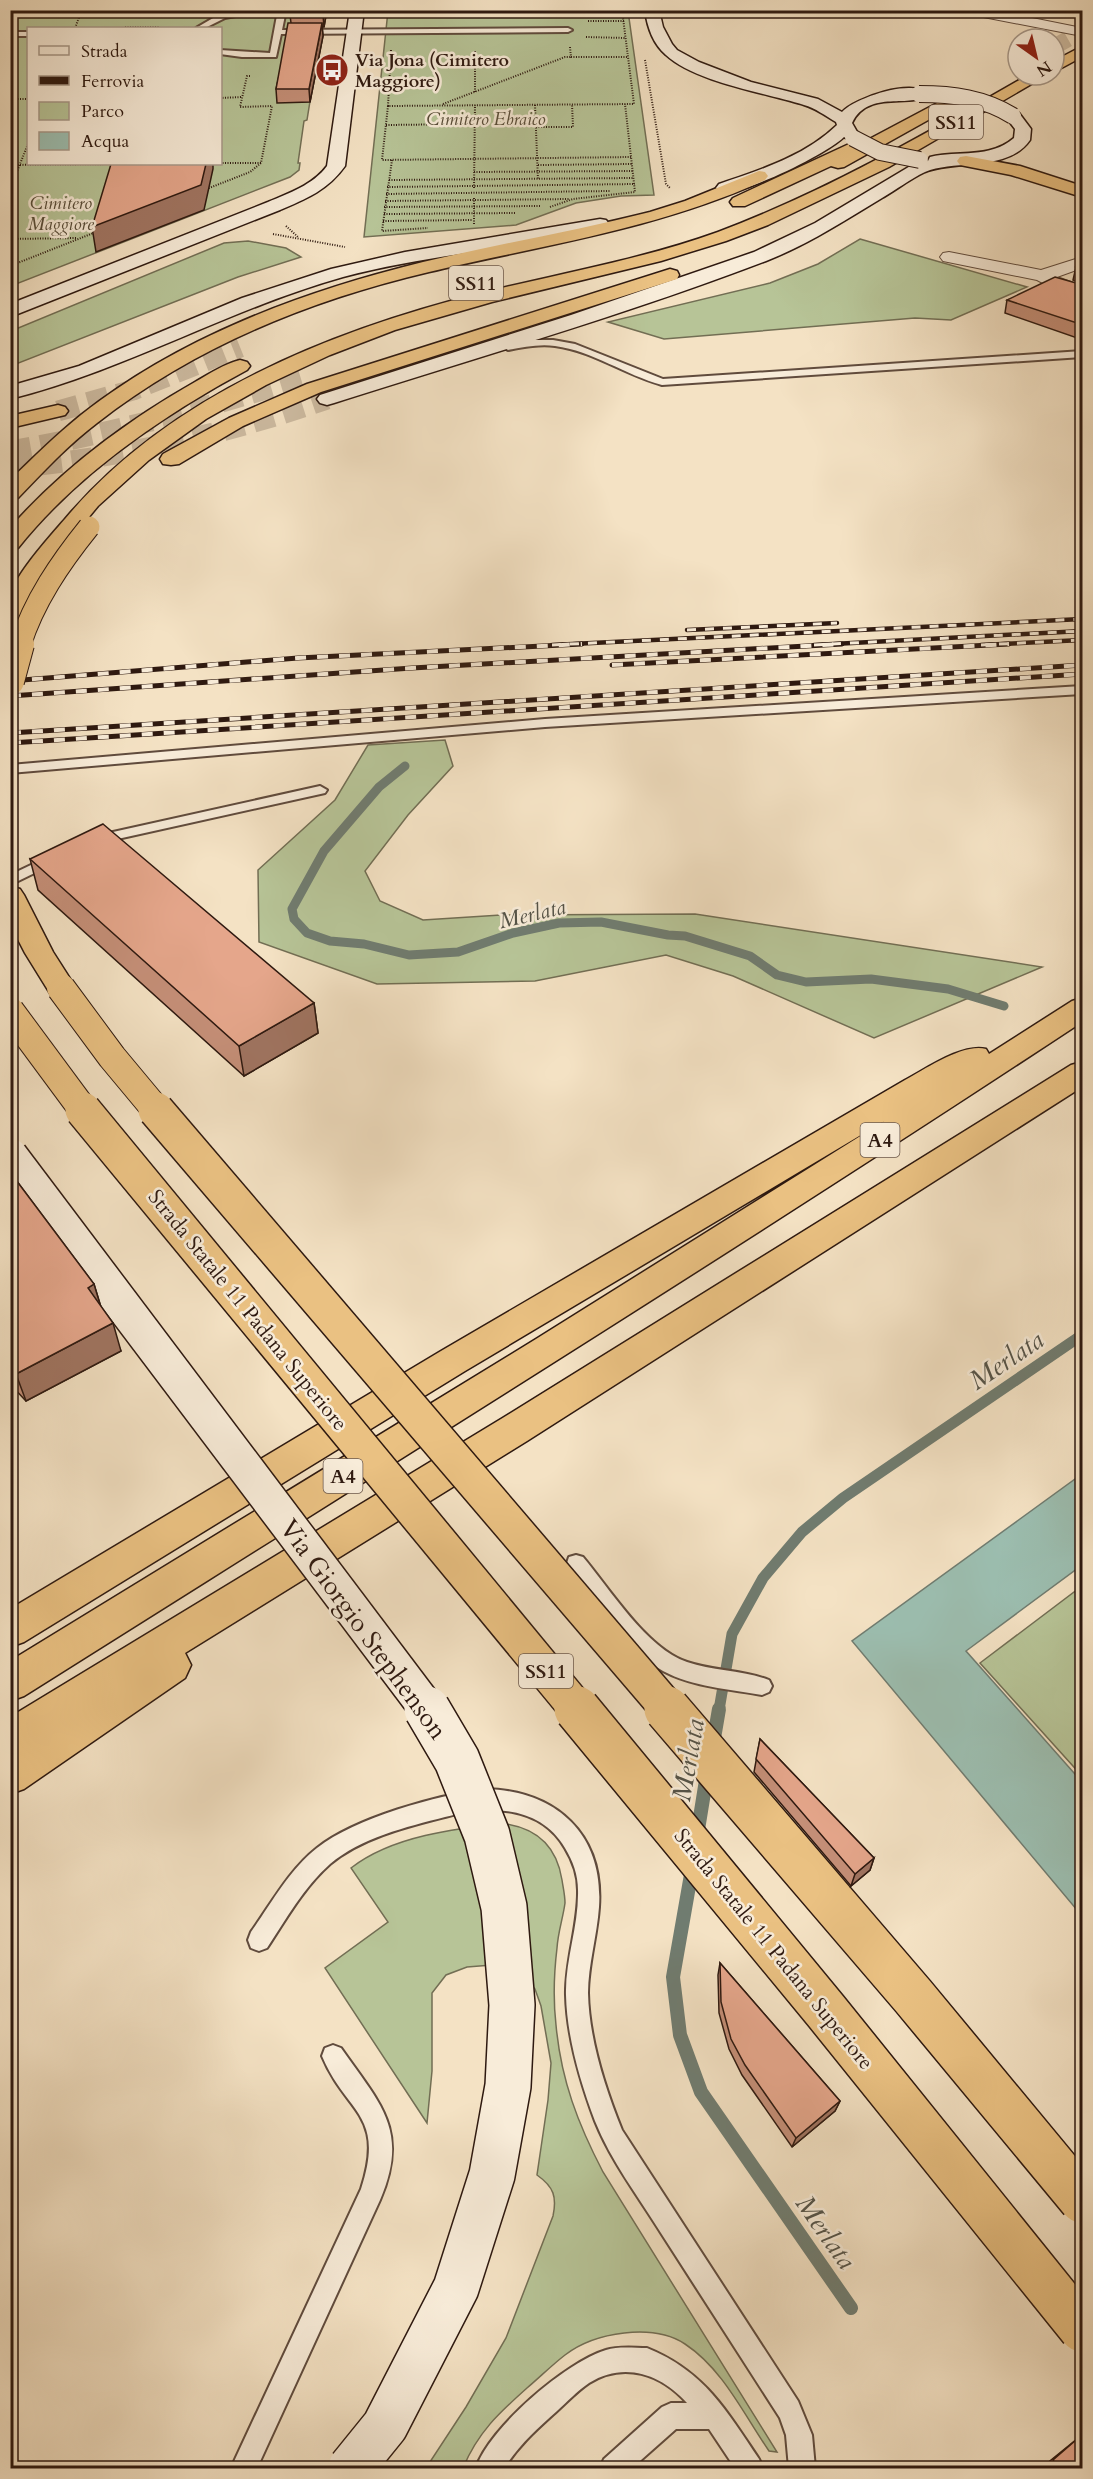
<svg xmlns="http://www.w3.org/2000/svg" width="1093" height="2479" font-family="Cardo,serif">
<rect width="100%" height="100%" fill="#f4e2c4"/>
<filter id="stains"><feTurbulence type="fractalNoise" baseFrequency=".00333" numOctaves="4"/><feColorMatrix values="0 0 0 0 .2 0 0 0 0 .09 0 0 0 0 .02 0 0 0 .5 -.17"/></filter>
<radialGradient id="worn" r=".72"><stop offset=".6" stop-color="#630" stop-opacity="0"/><stop offset="1" stop-color="#630" stop-opacity=".3"/></radialGradient>
<g fill="#b7c497" stroke="#726e54" stroke-width="1.5" fill-rule="evenodd">
<path d="M325 10 317 70H315L307 120 304 121 298 163H300L299 170 290 177 11 286V11ZM28 28H220V164H28Z"/>
<path d="M388 11H628L654 195 621 196 576 203 516 225 364 237Z"/>
<path d="M860 239 1027 287 951 320 915 318 664 339 608 322 770 283 818 264Z"/>
<path d="M248 241 286 248 301 257 238 277 11 366V331L224 243Z"/>
<path d="M445 740 453 766 408 815 365 871 380 901 423 920 501 915 695 914 1042 967 874 1038 733 976 666 955 535 981 377 984 259 942 258 870 335 800 368 745Z"/>
<path d="M1082 1586V1776L980 1663Z"/>
<path d="M506 1824C538 1829 557 1848 562 1880 563 1887 565 1895 565 1903 563 1918 558 1932 557 1948 554 1973 553 1999 556 2025 561 2080 578 2124 603 2172L777 2452 769 2451C744 2415 723 2369 685 2344 653 2323 595 2332 565 2355 552 2365 540 2377 527 2388 499 2413 478 2432 463 2468H426L466 2407 506 2338 553 2216C557 2197 554 2187 537 2175L548 2100 551 2063 541 2006 535 1989 526 1978 492 1965 467 1967 446 1975 432 1993V2071L427 2123 325 1968 388 1922 351 1868C392 1836 456 1828 506 1824Z"/>
</g>
<path fill="#9cbeb0" stroke="#707c70" stroke-width="1.5" d="M1082 1474V1565L966 1651 1082 1782V1916L852 1641Z"/>
<g fill="none" stroke-linecap="round" stroke-linejoin="round">
<path stroke="#707c70" stroke-width="9" d="M405 766 379 787 324 851 292 909 294 919 307 933 330 941 364 944 409 955 458 952 513 933 559 923 601 922 668 935 685 936 750 956 777 975 806 982 871 979 948 989 1004 1006"/>
<path stroke="#707c70" stroke-width="11" d="M719 1710 732 1634 763 1578 802 1532 843 1498 1082 1335"/>
<g stroke="#707c70" stroke-width="14">
<path d="M713 1744 719 1709"/>
<path d="M697 1836 707 1774"/>
<path d="M692 1869 673 1977 680 2035 701 2092 851 2308"/>
</g>
<path stroke="#ccbaa0" stroke-width="21" stroke-dasharray="21 10" stroke-linecap="butt" d="M10 468C119 458 223 435 327 399"/>
<path stroke="#ccbaa0" stroke-width="16" stroke-dasharray="16 8" stroke-linecap="butt" d="M1054 47 1082 31"/>
<g stroke="#ccbaa0" stroke-width="21" stroke-dasharray="21 10" stroke-linecap="butt">
<path d="M58 411 133 390 240 347"/>
<path d="M10 451C111 434 208 407 306 377"/>
</g>
<defs>
<g id="lane">
<path d="M245 10H267L225 18 205 28H196L220 14Z"/>
<path d="M278 10H286L282 30 568 28 572 30 568 32 281 34 276 57H242L220 54V50L270 53Z"/>
<rect x="10" y="32" width="18" height="4"/>
<path d="M532 340H553L575 344 663 379 1082 351V357L662 385C625 375 593 351 555 346 539 344 524 347 508 350L503 347Z"/>
<path d="M1082 686V694L545 727 10 773V765L545 719Z"/>
<path d="M320 786 327 790 325 793 95 844 88 840 95 836Z"/>
<path d="M52 855 57 856 59 859 57 862 10 885V875Z"/>
<path d="M576 1555 583 1557C610 1589 647 1649 687 1662 713 1671 743 1670 769 1680L772 1686 769 1692 762 1695C729 1689 693 1687 663 1671 627 1650 596 1601 569 1569L567 1563 569 1557Z"/>
<path d="M486 1789C556 1791 604 1834 599 1907 597 1936 588 1965 588 1993 589 2039 605 2088 622 2130L798 2401 812 2435 815 2468H789L786 2435 780 2418C740 2356 701 2295 661 2233 638 2196 611 2161 595 2121 580 2081 567 2037 566 1995 565 1960 579 1925 578 1890 578 1875 573 1861 565 1848 540 1805 488 1805 445 1817 406 1827 361 1838 330 1864 304 1887 286 1919 267 1948L259 1951 251 1948 248 1940 251 1932C271 1904 289 1870 317 1848 355 1818 437 1795 486 1789Z"/>
<path d="M333 2045 341 2048C380 2104 410 2130 380 2200L257 2468H231L361 2189C386 2113 346 2114 322 2056L325 2048Z"/>
<path d="M647 2348C704 2371 726 2410 759 2459L763 2468H735L709 2429H676L632 2468H600L604 2459 662 2407 671 2403H687C661 2374 624 2361 589 2383 577 2391 567 2402 557 2411 535 2431 520 2444 504 2468H476C489 2428 566 2362 606 2350 618 2346 634 2348 647 2348Z"/>
</g>
<g id="street">
<path d="M961 10H993L1082 28V36L968 14Z"/>
<path d="M949 252 1041 270 1082 257V268L1057 277 1082 286V297L1056 290 1037 280 943 261 940 257 943 253Z"/>
</g>
<g id="secondary">
<path d="M350 10H364L345 166C328 190 306 199 280 210L10 317V304L268 202C289 193 313 185 327 166Z"/>
<path d="M645 10H659L663 27 672 44 677 50 699 62 751 82 818 99 842 112C855 98 913 78 927 94 913 110 869 88 852 123L860 137 858 141 852 142 844 137C827 154 740 197 719 192L716 188 719 184C760 170 805 156 837 125L836 122C826 116 815 108 804 105 766 93 695 82 666 55 653 44 647 26 645 10Z"/>
<path d="M1013 111 1019 113 1031 129 1030 140C1008 172 957 159 925 172 910 179 896 190 882 198 844 221 807 245 766 261 625 315 478 357 334 403L327 405 320 403 317 399 320 395 571 315 754 252 815 223 912 165 928 161 930 157C958 150 990 159 1014 138L1015 129 1005 116Z"/>
<path d="M600 219 606 220 609 224 606 228C520 249 429 254 343 277 229 309 126 370 10 399V386L79 366 242 298 331 269 405 252Z"/>
</g>
<g id="highway">
<path d="M1075 50 1080 52 1082 55 1080 58 1054 72V61Z"/>
<path d="M1028 75H1047L889 167 768 225 726 241 661 261 492 302 395 330 330 355 266 385 206 419 149 460 98 506 56 557 18 619 10 621C10 613 9 605 10 597 13 577 51 535 65 519 169 395 332 330 485 292 563 273 643 259 718 232 827 191 927 133 1028 75Z"/>
<path d="M958 92 966 97 964 100 844 167 838 168 831 166 745 206H733L730 202 733 198 849 144H860Z"/>
<path d="M966 156 1020 166 1082 186V197L1011 175 960 165 957 161 960 157Z"/>
<path d="M759 171 765 172 768 176 765 180C658 229 543 245 429 272 310 300 194 347 97 423 68 445 43 472 18 498L10 499V480C33 458 56 435 81 415 180 337 301 292 423 262 498 244 575 231 650 212L685 201Z"/>
<path d="M670 269 677 271 679 275 677 279 321 392 243 426 179 464 171 465 163 464 160 459 163 454 229 418 307 384Z"/>
<path d="M240 360 247 362 250 366 247 370C165 414 77 474 18 548L10 550V528C61 470 128 420 195 382 209 374 224 364 240 360Z"/>
<path d="M58 405 65 407 68 411 65 415 10 428V416Z"/>
<path d="M10 886 20 889 24 895 53 952 76 988 71 995 61 998 51 995 25 953 10 924Z"/>
<path d="M1082 998V1022C733 1252 378 1473 24 1696L10 1701V1661L536 1339 886 1120 465 1371 24 1642 10 1647V1609L441 1351 905 1080C926 1069 963 1043 986 1049L989 1054 1072 1001Z"/>
<path d="M1082 1062V1087L527 1441 185 1653 191 1665 185 1678 24 1789 10 1794V1717L501 1419 1071 1065Z"/>
</g>
</defs>
<use href="#lane" stroke="#604b3d" stroke-width="4"/>
<use href="#street" stroke="#604b3d" stroke-width="2"/>
<use href="#secondary" stroke="#2e1910" stroke-width="3"/>
<use href="#highway" stroke="#2e1910" stroke-width="3"/>
<g stroke="#2e1910" stroke-width="2" stroke-dasharray="1 1.5" stroke-linecap="butt">
<path d="M588 21H624"/>
<path d="M125 27H160"/>
<path d="M75 28 82 10"/>
<path d="M586 37 626 38"/>
<path d="M570 47 571 57H627"/>
<path d="M391 50 388 106 634 104 622 10"/>
<path d="M475 51V92"/>
<path d="M645 60 666 184 670 188"/>
<path d="M220 98 242 97"/>
<path d="M10 99H28"/>
<path d="M443 104 565 57H571"/>
<path d="M535 105 538 180"/>
<path d="M388 106 382 160 631 157"/>
<path d="M386 125 475 124"/>
<path d="M536 127H573L572 104"/>
<path d="M392 160 382 231 428 228"/>
<path d="M220 163H261"/>
<path d="M10 165 116 164"/>
<path d="M538 165 632 164"/>
<path d="M474 172 633 171"/>
<path d="M389 180 634 178"/>
<path d="M387 187 635 184"/>
<path d="M474 188 475 105"/>
<path d="M10 189 28 144"/>
<path d="M204 190 250 172 261 163 272 106 240 107 247 76H250"/>
<path d="M386 194 610 191"/>
<path d="M474 198V224"/>
<path d="M385 201 570 199"/>
<path d="M384 207 540 206"/>
<path d="M550 207 573 199 635 192 625 104"/>
<path d="M384 214 515 213"/>
<path d="M383 221 472 220"/>
<path d="M286 226 298 237"/>
<path d="M273 234 345 247"/>
<path d="M10 239 77 238"/>
<path d="M10 266 96 232"/>
</g>
<use href="#lane" fill="#f8ecd9" fill-rule="evenodd"/>
<use href="#street" fill="#f8ecd9" fill-rule="evenodd"/>
<use href="#secondary" fill="#f8ecd9" fill-rule="evenodd"/>
<use href="#highway" fill="#eac182" fill-rule="evenodd"/>
<defs>
<g id="rail-far1">
<path d="M687 630 837 623"/>
<path d="M552 645 1082 619"/>
<path d="M814 645 1082 631"/>
<path d="M981 645 1082 640"/>
</g>
<g id="rail">
<path d="M612 665 1009 644"/>
<path d="M10 681 298 658 582 644"/>
<path d="M10 696 412 668 842 644"/>
<path d="M10 733 1082 665"/>
<path d="M10 743 1082 674"/>
</g>
</defs>
<use href="#rail-far1" stroke="#2e1910" stroke-width="4.5"/>
<use href="#rail" stroke="#2e1910" stroke-width="5"/>
<use href="#rail-far1" stroke="#f8ecd9" stroke-width="3" stroke-dasharray="9" stroke-linecap="butt"/>
<use href="#rail" stroke="#f8ecd9" stroke-width="4" stroke-dasharray="11" stroke-linecap="butt"/>
<defs>
<g id="secondary-bridge-far2">
<path d="M919 94C953 94 984 98 1013 116"/>
<path d="M853 138 880 152 920 160"/>
</g>
<path id="secondary-bridge-far1" d="M10 1156 428 1710"/>
<path id="secondary-bridge" d="M351 2468 385 2426 456 2288 492 2175 508 2086 512 2005 504 1907 487 1835 457 1760 427 1709"/>
<path id="highway-bridge-far3" d="M20 645C34 601 60 563 89 527"/>
<g id="highway-bridge-far2">
<path d="M10 681 20 644"/>
<path d="M61 988 112 1057 157 1111"/>
<path d="M10 1011 84 1111"/>
</g>
<g id="highway-bridge-far1">
<path d="M83 1110 578 1710"/>
<path d="M156 1110 669 1710"/>
</g>
<g id="highway-bridge">
<path d="M577 1709 826 2011 1082 2329"/>
<path d="M667 1709 913 1996 1082 2200"/>
</g>
</defs>
<use href="#secondary-bridge-far2" stroke="#2e1910" stroke-width="18" stroke-linecap="butt"/>
<use href="#secondary-bridge-far1" stroke="#2e1910" stroke-width="38" stroke-linecap="butt"/>
<use href="#secondary-bridge" stroke="#2e1910" stroke-width="48" stroke-linecap="butt"/>
<use href="#highway-bridge-far3" stroke="#2e1910" stroke-width="23" stroke-linecap="butt"/>
<use href="#highway-bridge-far2" stroke="#2e1910" stroke-width="30" stroke-linecap="butt"/>
<use href="#highway-bridge-far1" stroke="#2e1910" stroke-width="38" stroke-linecap="butt"/>
<use href="#highway-bridge" stroke="#2e1910" stroke-width="48" stroke-linecap="butt"/>
<use href="#secondary-bridge-far2" stroke="#f8ecd9" stroke-width="16"/>
<use href="#secondary-bridge-far1" stroke="#f8ecd9" stroke-width="35"/>
<use href="#secondary-bridge" stroke="#f8ecd9" stroke-width="45"/>
<use href="#highway-bridge-far3" stroke="#eac182" stroke-width="21"/>
<use href="#highway-bridge-far2" stroke="#eac182" stroke-width="28"/>
<use href="#highway-bridge-far1" stroke="#eac182" stroke-width="35"/>
<use href="#highway-bridge" stroke="#eac182" stroke-width="45"/>
</g>
<g fill="#c58f78" stroke="#2e1910" stroke-width="1.5">
<path d="M291 10H327L324 27H322L323 36 310 102 277 103 276 89 291 23 290 15Z"/>
<path d="M1083 264V284L1073 280 1076 267Z"/>
<path d="M1083 285V337L1080 339 1005 313 1007 300Z"/>
<path d="M30 859 314 1003 318 1033 244 1076 38 890Z"/>
<path d="M10 1172 94 1284 101 1307 121 1351 26 1401 10 1384Z"/>
<path d="M760 1739 874 1858 870 1870 851 1886 754 1772Z"/>
<path d="M720 1963 840 2101 835 2111 792 2147 742 2075 729 2049 719 2013 718 1975Z"/>
<path d="M1083 2434V2469H1047L1045 2465Z"/>
</g>
<g fill="#a07461" stroke="#2e1910" stroke-width="1.5">
<path d="M324 10H327L324 27 323 15Z"/>
<path d="M322 23 323 36 310 102 309 89Z"/>
<path d="M206 164H213V169L204 210 96 252 92 227Z"/>
<path d="M1083 327V337L1080 339Z"/>
<path d="M314 1003 318 1033 244 1076 239 1046Z"/>
<path d="M94 1284 102 1311 88 1288Z"/>
<path d="M113 1323 121 1351 26 1401 16 1374Z"/>
<path d="M874 1858 870 1870 851 1886 855 1874Z"/>
<path d="M840 2101 835 2111 792 2147 796 2138Z"/>
</g>
<g fill="#e5a68b" stroke="#2e1910" stroke-width="1.5">
<path d="M291 10H324L323 15H290Z"/>
<path d="M288 23H322L309 89H276Z"/>
<path d="M111 164H206L201 185 92 227Z"/>
<path d="M1083 264V270L1076 267Z"/>
<path d="M1055 277 1083 285V325L1007 300Z"/>
<path d="M103 824 314 1003 239 1046 30 859Z"/>
<path d="M10 1172 94 1284 88 1288 113 1323 16 1374 10 1368Z"/>
<path d="M760 1739 874 1858 855 1874 756 1759Z"/>
<path d="M720 1963 840 2101 796 2138 745 2065 731 2039 721 2002Z"/>
<path d="M1083 2434V2469H1059L1053 2460Z"/>
</g>
<defs>
<symbol id="bus-disc" viewBox="-11 -11 22 22"><circle r="9.5" fill="#8f2418" stroke="#f8ecd9"/><path d="M-5-6H5V4H4V6H2V4H-2V6H-4V4H-5ZM-3.5-4V0h7V-4ZM-3.5 1.2v1.5H-2V1.2ZM2 1.2v1.5H3.5V1.2Z" fill="#fff"/></symbol>
</defs>
<g fill-rule="evenodd">
<use href="#bus-disc" x="313" y="51" width="38" height="38"/>
</g>
<g text-anchor="middle" stroke-width="5" stroke-linejoin="round" paint-order="stroke">
<g font-size="18" font-weight="bold" fill="#2e1910" stroke="#f8ecd9" text-anchor="start">
<text x="355" y="66">Via Jona (Cimitero<tspan x="355" dy="21">Maggiore)</tspan></text>
</g>
<g font-size="18" font-style="italic" fill="#574c38" stroke="#f8ecd9">
<text x="486" y="125">Cimitero Ebraico</text>
<text x="61" y="209">Cimitero<tspan x="61" dy="21">Maggiore</tspan></text>
</g>
<g fill="#f8ecd9" stroke="#6b584c" stroke-width="1.5">
<rect x="929" y="105" width="54" height="34" rx="4.5"/>
<rect x="449" y="266" width="54" height="34" rx="4.5"/>
<rect x="860.5" y="1123" width="39" height="34" rx="4.5"/>
<rect x="323.5" y="1459" width="39" height="34" rx="4.5"/>
<rect x="519" y="1654" width="54" height="34" rx="4.5"/>
</g>
<g font-size="20" font-weight="bold" fill="#2e1910">
<text x="956" y="129">SS11</text>
<text x="476" y="290">SS11</text>
<text x="880" y="1147">A4</text>
<text x="343" y="1483">A4</text>
<text x="546" y="1678">SS11</text>
</g>
<g font-size="21" fill="#2e1910" stroke="#f8ecd9">
<text transform="translate(248 1310) rotate(51)" y="7">Strada Statale 11 Padana Superiore</text>
<text transform="translate(774 1949) rotate(51)" y="7">Strada Statale 11 Padana Superiore</text>
</g>
<g font-size="22" font-style="italic" fill="#545348" stroke="#f8ecd9">
<text transform="translate(532 913) rotate(-13)" y="8">Merlata</text>
</g>
<g font-size="26" fill="#2e1910" stroke="#f8ecd9">
<text transform="translate(364 1629) rotate(54)" y="9">Via Giorgio Stephenson</text>
</g>
<g font-size="27" font-style="italic" fill="#545348" stroke="#f8ecd9">
<text transform="translate(1006 1360) rotate(-34)" y="9">Merlata</text>
<text transform="translate(688 1760) rotate(-80)" y="9">Merlata</text>
<text transform="translate(826 2232) rotate(55)" y="9">Merlata</text>
</g>
</g>
<rect width="1093" height="2479" fill="none" stroke="#f4e2c4" stroke-width="36"/>
<rect x="12" y="12" width="1069" height="2455" fill="none" stroke="#2e1910" stroke-width="3"/>
<rect x="18" y="18" width="1057" height="2443" fill="none" stroke="#2e1910" stroke-width="1.5"/>
<rect x="27" y="27" width="195" height="138" fill="#f8ecd9" stroke="#a79889" stroke-width="1.5"/>
<rect x="39" y="46" width="30" height="9" fill="#f8ecd9" stroke="#a79889" stroke-width="1.5"/>
<text x="81" y="57" font-size="18" fill="#2e1910">Strada</text>
<rect x="39" y="76" width="30" height="9" fill="#2e1910" stroke="#a79889" stroke-width="1.5"/>
<text x="81" y="87" font-size="18" fill="#2e1910">Ferrovia</text>
<rect x="39" y="102" width="30" height="18" fill="#b7c497" stroke="#a79889" stroke-width="1.5"/>
<text x="81" y="117" font-size="18" fill="#2e1910">Parco</text>
<rect x="39" y="132" width="30" height="18" fill="#9cbeb0" stroke="#a79889" stroke-width="1.5"/>
<text x="81" y="147" font-size="18" fill="#2e1910">Acqua</text>
<g transform="translate(1036 57) rotate(146)"><circle r="28" fill="#f8ecd9" stroke="#a79889" stroke-width="1.5"/>
<path d="M0-4.5L10 22L0 15L-10 22Z" fill="#8f2418"/>
<text y="-9" font-size="16" font-weight="bold" text-anchor="middle" fill="#2e1910">N</text>
</g>
<rect width="100%" height="100%" filter="url(#stains)"/>
<rect width="100%" height="100%" fill="url(#worn)"/>
</svg>
